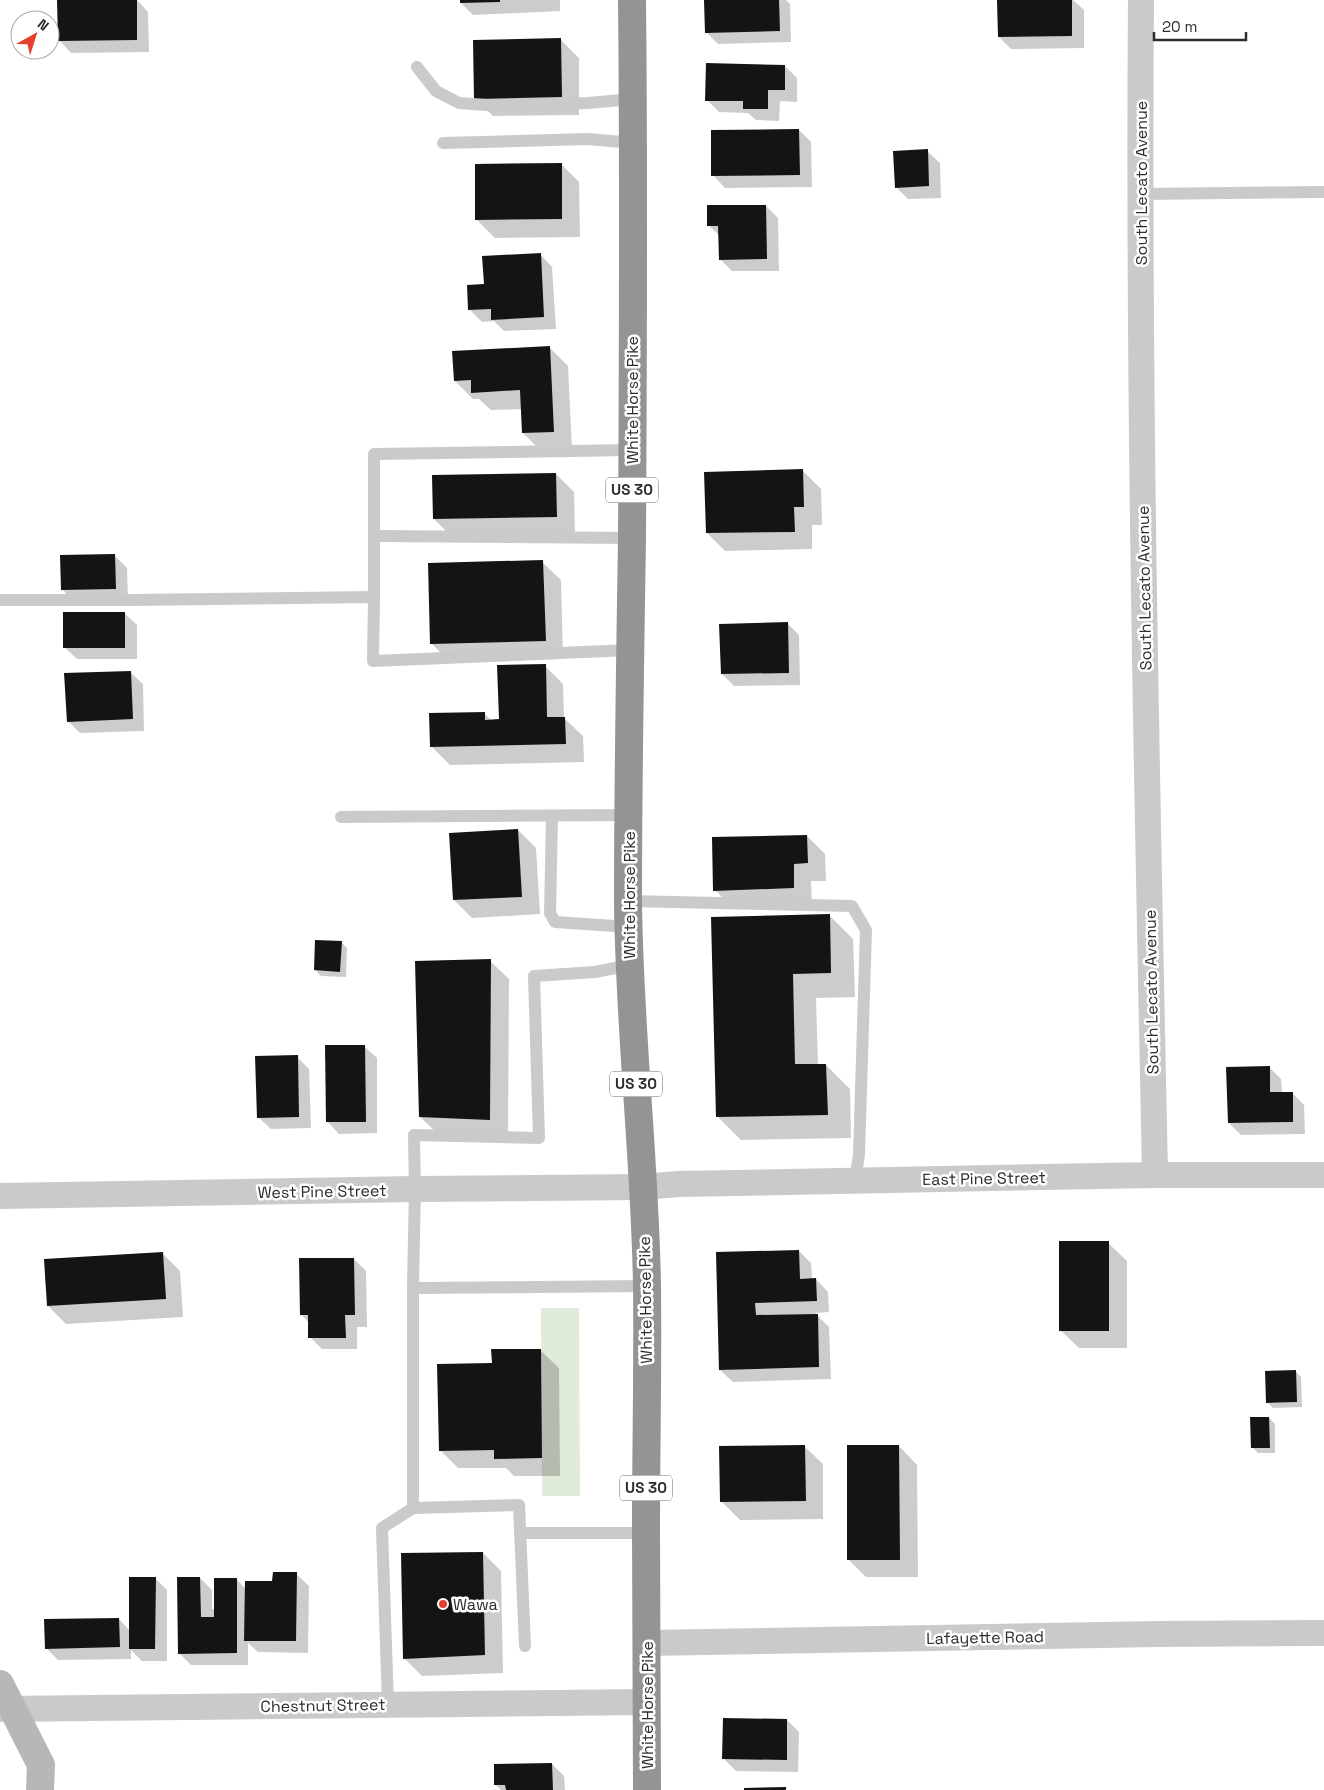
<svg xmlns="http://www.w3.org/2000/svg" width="1324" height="1790" font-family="'Space Grotesk',sans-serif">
<rect width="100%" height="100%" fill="#fff"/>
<path fill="#e0ebda" d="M541 1308H579L580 1496H542Z"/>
<g fill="#0003">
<path d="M105 0H137L148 12 149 52 71 53 59 40Z"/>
<path d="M461 0H560V11L473 15 461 3Z"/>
<path d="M705 0H786L790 4 791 42 718 44 706 32Z"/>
<path d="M999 0H1073L1084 10V48L1011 49 999 37Z"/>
<path d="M560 39 579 58V115L493 116 475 98Z"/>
<path d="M785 66 797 78V102L780 101 779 121 756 120 748 113 719 112 707 100Z"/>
<path d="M799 130 811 142 812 187 725 188 713 175Z"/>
<path d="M927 151 940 163 941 198 908 199 896 187Z"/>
<path d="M561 164 579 182 580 237 495 238 477 220Z"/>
<path d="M766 206 778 218 779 271H732L720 259V236L708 225Z"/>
<path d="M540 254 552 267 556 329 504 331 494 321 482 322 470 310 485 285Z"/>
<path d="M550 348 568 366 572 450 541 451 523 433 522 409 491 410 479 399H473L455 381Z"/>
<path d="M803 471 821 489 822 525H812V549L725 551 707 533Z"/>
<path d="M556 474 574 492 575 534 452 537 434 519Z"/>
<path d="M115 556 127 568 128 601 74 602 62 589Z"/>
<path d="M542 562 561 580 563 659 450 662 432 644Z"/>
<path d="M124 613 137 625V659H77L64 647Z"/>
<path d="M787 623 799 635 800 685 734 686 722 674Z"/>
<path d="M545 666 563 684 564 718 583 736 584 762 450 765 432 747 484 713 492 721H500Z"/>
<path d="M130 672 143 684 144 731 80 733 68 721Z"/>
<path d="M518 830 536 848 540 914 472 918 454 900Z"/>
<path d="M807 836 825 854 826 881H811L812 906 733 908 715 890Z"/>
<path d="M829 915 853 939 855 997 816 998 818 1065H826L850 1089 851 1138 741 1140 717 1116 712 918Z"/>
<path d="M341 942 347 948 346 977 321 976 315 970Z"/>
<path d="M490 961 509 979 508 1138 439 1135 420 1117Z"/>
<path d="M364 1046 377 1058V1133L339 1134 327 1121Z"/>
<path d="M297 1057 309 1069 311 1128 271 1129 258 1117Z"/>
<path d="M1269 1067 1281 1079 1282 1093H1292L1304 1105 1305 1134 1241 1135 1229 1123Z"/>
<path d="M1108 1243 1127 1261V1348H1079L1060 1330Z"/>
<path d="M799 1251 811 1263 812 1279H816L828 1292 829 1312 815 1313 829 1327 831 1379 733 1382 720 1370 717 1253Z"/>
<path d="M162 1253 180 1271 183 1317 66 1324 48 1306Z"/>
<path d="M354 1259 366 1271 367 1327H357V1349H322L310 1337 309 1323 301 1314Z"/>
<path d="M540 1350 559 1368 560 1476H514L506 1468H458L440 1450 493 1365Z"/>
<path d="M1295 1371 1301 1377 1302 1407 1273 1408 1267 1402Z"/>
<path d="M1269 1418 1275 1424V1453H1258L1252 1447Z"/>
<path d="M804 1446 823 1464V1519L740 1520 721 1501Z"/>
<path d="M899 1446 917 1465 918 1577H866L848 1559Z"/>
<path d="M483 1553 501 1571 503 1673 422 1676 404 1658Z"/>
<path d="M296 1574 309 1586 308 1653 258 1652 248 1643V1665H191L179 1653 200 1578 212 1590V1609H215L236 1579 246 1589 274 1582Z"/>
<path d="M155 1578 167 1590V1661H142L131 1650V1659L58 1660 46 1648 119 1619 130 1631Z"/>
<path d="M787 1720 799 1732 798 1772 736 1771 724 1759Z"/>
<path d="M552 1764 564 1776 565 1790H501L496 1785Z"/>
</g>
<g fill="#141414">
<path d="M57 0H137V40L58 41Z"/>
<path d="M460 0H500V2L460 3Z"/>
<path d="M704 0H779L780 31 705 33Z"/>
<path d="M997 0H1072V36L998 37Z"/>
<path d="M561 38 562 97 474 99 473 40Z"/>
<path d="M706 63 785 65V90H768V109H743V101H705Z"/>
<path d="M799 129 800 175 711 176V130Z"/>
<path d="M928 149 929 186 895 188 893 151Z"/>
<path d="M562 163V219L475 220V164Z"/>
<path d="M707 205H766L767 259 719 260 718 226H707Z"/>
<path d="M541 253 544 317 491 320V309L468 310 467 285 484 284 482 256Z"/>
<path d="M550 346 554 432 522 433 520 390 471 393V380L454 381 452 351Z"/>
<path d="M803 469 804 507H794L795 532 706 533 704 472Z"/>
<path d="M556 473 557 517 433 519 432 475Z"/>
<path d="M115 554 116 589 61 590 60 555Z"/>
<path d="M543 560 546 641 430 644 428 563Z"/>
<rect x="63" y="612" width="62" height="36"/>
<path d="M788 622 789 673 721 674 719 624Z"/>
<path d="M546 664 547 717H565L566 744 430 747 429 713 485 712V720L499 719 497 665Z"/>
<path d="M131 671 133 719 67 722 64 673Z"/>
<path d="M518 829 522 897 453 900 449 833Z"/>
<path d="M807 835 808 863 794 864V888L713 891 712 837Z"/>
<path d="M830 914 831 973 793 974 795 1064H826L828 1115 716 1117 711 917Z"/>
<path d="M315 940 342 941 340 972 314 970Z"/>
<path d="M491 959 490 1120 419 1117 415 961Z"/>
<path d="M325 1045H365L366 1122H326Z"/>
<path d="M298 1055 299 1117 257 1118 255 1056Z"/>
<path d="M1270 1066V1092H1293V1122L1228 1123 1226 1067Z"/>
<rect x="1059" y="1241" width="50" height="90"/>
<path d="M799 1250 800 1279 816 1278 817 1301 755 1303 756 1315 818 1314 819 1367 719 1370 716 1252Z"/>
<path d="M163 1252 166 1299 47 1306 44 1259Z"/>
<path d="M299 1258H354L355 1315H345L346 1338H308V1315H300Z"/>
<path d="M491 1349H541L542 1458 494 1459V1450L439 1451 437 1364 492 1363Z"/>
<path d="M1296 1370 1297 1402 1266 1403 1265 1371Z"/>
<path d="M1250 1417H1269L1270 1448H1251Z"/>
<path d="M805 1445 806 1501 720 1502 719 1446Z"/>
<path d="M847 1445H899L900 1560H847Z"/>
<path d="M483 1552 485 1655 403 1659 401 1553Z"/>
<path d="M273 1572H297L296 1641H244L245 1581H272Z"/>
<path d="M129 1577H156L155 1649H129Z"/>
<path d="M177 1577H200L201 1617H214V1578H237V1653L178 1654Z"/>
<path d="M119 1618 120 1647 45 1649 44 1619Z"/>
<path d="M723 1718 787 1719V1760L722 1759Z"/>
<path d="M552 1763 553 1790H506L505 1785H494V1764Z"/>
<path d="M786 1787V1790H744V1788Z"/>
</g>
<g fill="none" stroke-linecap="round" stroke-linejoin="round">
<g stroke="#cacaca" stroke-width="12">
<path d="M417 67 436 91 459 103 500 106 588 103 633 99"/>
<path d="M443 143 588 139 633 143"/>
<path d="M1140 194 1324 192"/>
<path d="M374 536 632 538"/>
<path d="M374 597V454L632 450"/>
<path d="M0 600H130L374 597 373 661 630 650"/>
<path d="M552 816 550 913 555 922 629 927"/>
<path d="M341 817 629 815"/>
<path d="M628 901 852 906 866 930 859 1154 855 1181"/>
<path d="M413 1288 647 1286"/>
<path d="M520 1533H646"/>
<path d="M525 1646 519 1505 413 1508V1288L415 1189 414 1135 539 1138 534 976 595 972 630 965"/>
<path d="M388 1705 382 1528 413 1508"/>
</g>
<g stroke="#cacaca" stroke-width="26">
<path d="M1141 0C1138 392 1147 783 1155 1175"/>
<path d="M0 1196 415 1189 644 1187 678 1184 1155 1175H1324"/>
<path d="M647 1643 1158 1634 1324 1633"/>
<path d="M0 1709 647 1702"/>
</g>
<path stroke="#b7b7b7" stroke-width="28" d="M0 1684 41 1765 40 1790"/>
<path stroke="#949494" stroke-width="28" d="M632 0C634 180 633 360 632 540 630 660 628 780 628 900 629 1029 645 1157 647 1286 648 1367 646 1448 646 1529 646 1616 647 1703 647 1790"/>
</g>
<circle fill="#e5402e" stroke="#fff" stroke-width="2" cx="443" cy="1604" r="5"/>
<g text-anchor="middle" stroke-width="5" stroke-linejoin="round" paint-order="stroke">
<g fill="#fff" stroke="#6c6c6c" stroke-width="1">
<rect x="606" y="477.5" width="52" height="25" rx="4"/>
<rect x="610" y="1071.5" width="52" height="25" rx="4"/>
<rect x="620" y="1475.5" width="52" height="25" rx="4"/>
</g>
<g font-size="15" font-weight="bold" fill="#2d2d2d">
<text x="632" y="495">US 30</text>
<text x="636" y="1089">US 30</text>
<text x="646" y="1493">US 30</text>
</g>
<g font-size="16" fill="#2d2d2d" stroke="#fff">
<text transform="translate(1141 183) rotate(-90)" y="6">South Lecato Avenue</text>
<text transform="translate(632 400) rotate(-90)" y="6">White Horse Pike</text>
<text transform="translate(1144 588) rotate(-91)" y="6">South Lecato Avenue</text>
<text transform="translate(629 895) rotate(-90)" y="6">White Horse Pike</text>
<text transform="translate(1151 992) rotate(-91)" y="6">South Lecato Avenue</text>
<text transform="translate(984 1178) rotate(-1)" y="6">East Pine Street</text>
<text transform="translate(322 1191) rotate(-1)" y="6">West Pine Street</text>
<text transform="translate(645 1300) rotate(-91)" y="6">White Horse Pike</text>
<text transform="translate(985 1637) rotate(-1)" y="6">Lafayette Road</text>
<text transform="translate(323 1705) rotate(-1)" y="6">Chestnut Street</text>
<text transform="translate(647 1705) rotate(-90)" y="6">White Horse Pike</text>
</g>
<g font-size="16" fill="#2d2d2d" stroke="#fff" text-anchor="start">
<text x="453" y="1610">Wawa</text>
</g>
</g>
<g transform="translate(35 35) rotate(39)"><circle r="24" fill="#ffffff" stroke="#ababab"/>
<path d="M0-4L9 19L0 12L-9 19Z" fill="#e5402e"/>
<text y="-8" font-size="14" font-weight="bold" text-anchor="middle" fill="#2d2d2d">N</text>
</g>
<path d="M1154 32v8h92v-8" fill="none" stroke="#2d2d2d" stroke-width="2.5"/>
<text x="1162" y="32" font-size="15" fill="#2d2d2d" stroke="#ffffff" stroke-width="4" paint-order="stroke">20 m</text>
</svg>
